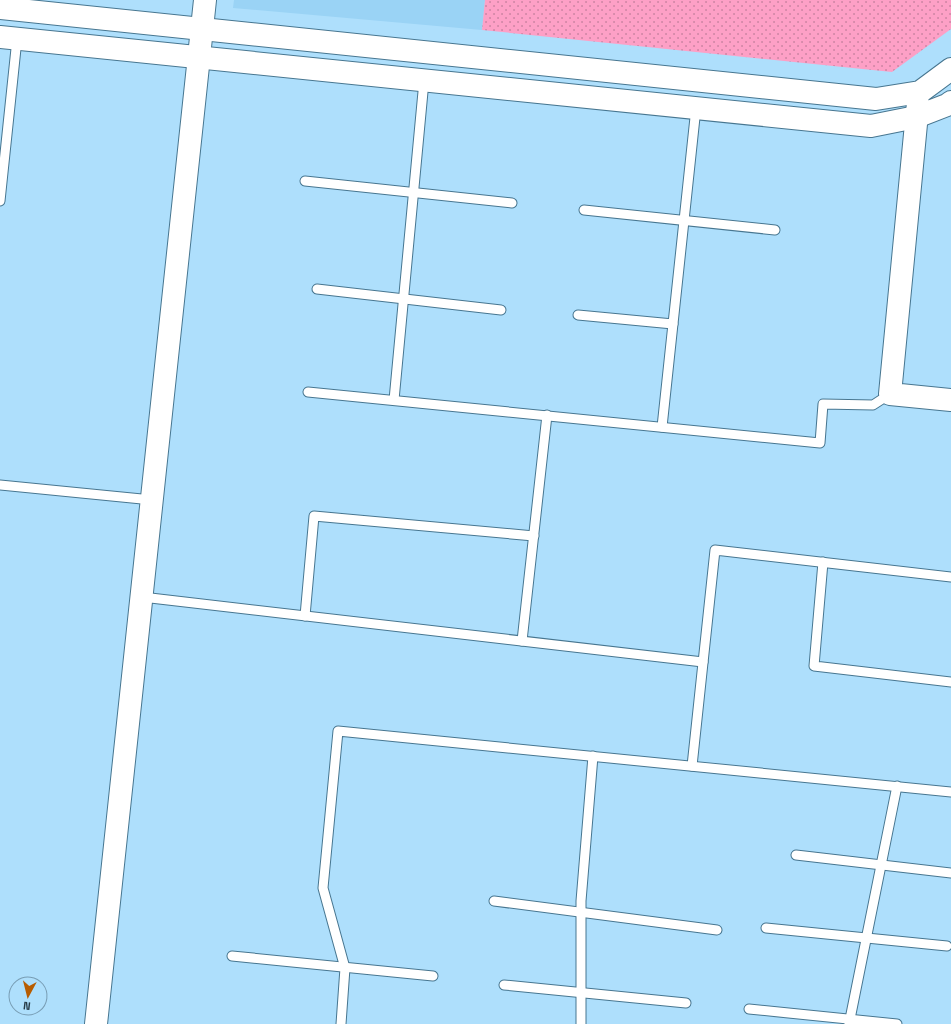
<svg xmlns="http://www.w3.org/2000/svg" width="951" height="1024" font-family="'Space Grotesk',sans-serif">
<defs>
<pattern id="grass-dots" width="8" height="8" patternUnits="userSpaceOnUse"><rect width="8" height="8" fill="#fda0c6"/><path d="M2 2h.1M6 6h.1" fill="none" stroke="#cd84a3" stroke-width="1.8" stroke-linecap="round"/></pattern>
</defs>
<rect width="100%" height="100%" fill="#aedffc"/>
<path fill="#9ad3f5" d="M234 0H485L482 30 233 8Z"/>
<path fill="url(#grass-dots)" d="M485 0H951V29L892 72 482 30Z"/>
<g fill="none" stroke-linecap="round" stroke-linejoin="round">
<defs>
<g id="service">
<path d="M305 181 512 203"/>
<path d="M0 201 17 39"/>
<path d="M584 210 775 230"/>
<path d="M317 289 501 310"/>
<path d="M578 315 673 324"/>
<path d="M308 392 820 443 823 404 873 405 890 394"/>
<path d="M394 400 424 81"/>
<path d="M662 427 696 108"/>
<path d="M0 485 152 500"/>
<path d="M823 562 814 666 951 682"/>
<path d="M142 597 703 662"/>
<path d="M305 616 314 516 534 536"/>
<path d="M522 641 547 415"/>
<path d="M692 766 715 550 951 577"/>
<path d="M796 855 951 873"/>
<path d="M494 901 717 930"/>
<path d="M766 928 947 946"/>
<path d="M232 956 433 976"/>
<path d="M504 985 686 1003"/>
<path d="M749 1009 897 1024"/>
<path d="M341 1024 345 968 323 888 338 731 951 792"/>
<path d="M581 1024V901L593 756"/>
<path d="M849 1024 897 786"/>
</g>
<g id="tertiary">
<path d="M0 8 876 99 920 92 951 69"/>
<path d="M0 37 871 126 916 117 947 105 951 102"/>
<path d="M918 103 890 394 951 400"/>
<path d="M96 1024 205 0"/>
</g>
</defs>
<use href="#service" stroke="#477690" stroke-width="11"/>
<use href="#tertiary" stroke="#477690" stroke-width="24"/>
<use href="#service" stroke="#fff" stroke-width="9"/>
<use href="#tertiary" stroke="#fff" stroke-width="22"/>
</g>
<g transform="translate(28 996) rotate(187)"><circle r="19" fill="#aedffc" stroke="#789db4"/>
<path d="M0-3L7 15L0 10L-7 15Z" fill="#b75c00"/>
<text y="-6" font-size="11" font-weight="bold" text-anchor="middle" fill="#273b47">N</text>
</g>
</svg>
